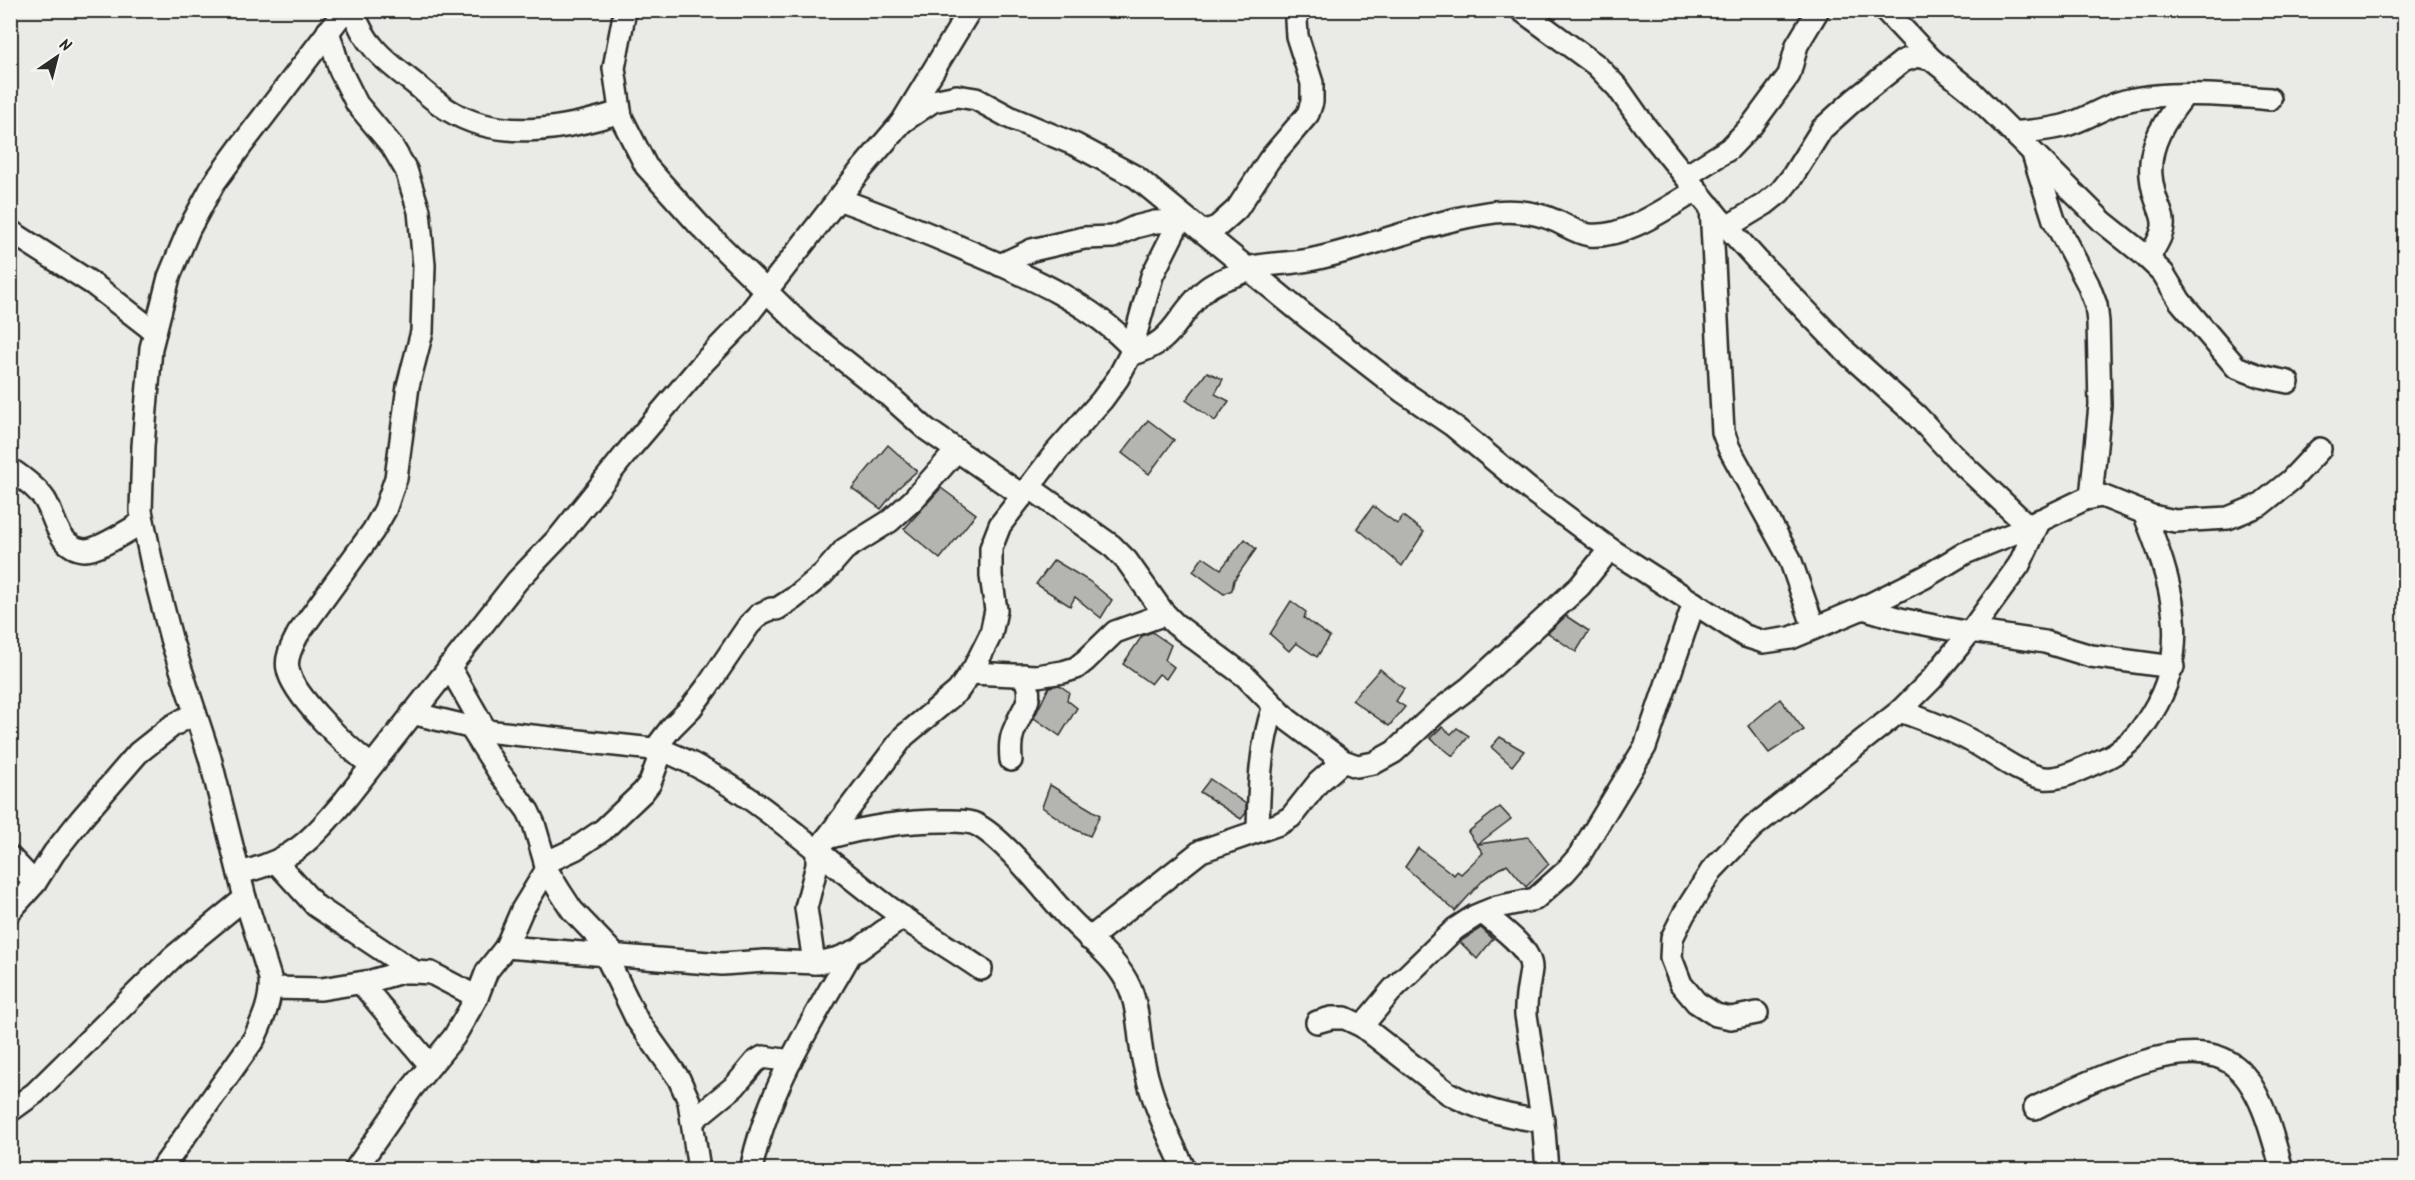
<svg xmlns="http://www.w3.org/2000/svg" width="2415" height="1180" font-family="Kalam,sans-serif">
<rect width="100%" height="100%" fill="#eaeae6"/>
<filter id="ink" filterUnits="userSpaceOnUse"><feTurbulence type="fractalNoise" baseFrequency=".0167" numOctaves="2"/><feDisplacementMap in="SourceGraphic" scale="12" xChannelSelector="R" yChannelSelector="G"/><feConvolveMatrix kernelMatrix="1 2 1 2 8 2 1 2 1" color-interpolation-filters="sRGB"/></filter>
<g filter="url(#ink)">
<g fill="#b4b4b1" stroke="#2b2b2b" stroke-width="1.5">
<path d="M1207 372 1223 379 1215 394 1229 401 1215 421 1186 400Z"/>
<path d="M1148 420 1174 440 1149 474 1122 453Z"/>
<path d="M888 445 917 471 897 489 881 509 852 488Z"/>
<path d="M941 488 976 514 940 559 904 529Z"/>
<path d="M1373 506 1397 524 1403 516 1424 532 1402 566 1357 528Z"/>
<path d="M1245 539 1256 549 1234 580 1232 590 1224 594 1193 571 1203 557 1221 569Z"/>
<path d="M1054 560 1089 581 1112 600 1101 618 1075 597 1070 606 1036 584Z"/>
<path d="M1291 601 1306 612 1304 618 1330 637 1317 657 1296 643 1289 651 1270 634Z"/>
<path d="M1566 616 1589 631 1576 652 1548 633Z"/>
<path d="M1152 632 1171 645 1165 660 1174 667 1166 679 1159 674 1151 684 1123 664 1142 636Z"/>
<path d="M1380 669 1404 689 1396 701 1405 707 1389 726 1352 700Z"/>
<path d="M1059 685 1069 692 1067 700 1077 708 1060 736 1034 718 1049 687Z"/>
<path d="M1780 699 1804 730 1769 753 1748 726Z"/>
<path d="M1442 727 1451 734 1457 728 1469 736 1453 756 1430 738Z"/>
<path d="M1500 737 1524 751 1512 766 1491 747Z"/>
<path d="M1210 779 1246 804V813L1241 819 1200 792Z"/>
<path d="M1050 785 1100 815 1090 836 1074 829 1042 807Z"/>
<path d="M1500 807 1511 819 1478 844 1528 837 1549 864 1526 887 1507 864 1484 879 1455 911 1405 867 1418 848 1454 875 1457 871 1461 874 1483 853 1468 832Z"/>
<path d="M1481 928 1493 939 1477 959 1460 942Z"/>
</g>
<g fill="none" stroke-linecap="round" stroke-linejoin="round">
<defs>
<g id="street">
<path d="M353 10C363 43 384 60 410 80 423 90 436 103 450 111 501 142 567 129 620 112"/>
<path d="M625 10 614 68 621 117 646 166 700 226 807 331 888 395 926 429 1023 496"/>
<path d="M1521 10 1596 65 1618 88 1644 125 1719 218 1757 260 1846 352 1917 416 1957 459 2028 526"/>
<path d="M1885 10 1931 59"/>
<path d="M328 31 340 70 357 104 392 146 406 170 419 211 424 265 422 332 408 386 396 478 385 510 373 531 298 634C293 644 285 657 288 669 292 695 349 749 371 765"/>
<path d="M902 122 933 101 957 96 976 99 1011 118 1076 145 1136 177 1308 318 1402 391 1452 425 1529 489 1610 549 1745 636 1764 642 1791 638 1863 608 1925 577 1965 553 2012 534 2085 499 2102 496 2152 516 2175 521 2228 518 2260 505 2291 480 2320 449"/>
<path d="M2013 133C2029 131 2047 130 2063 126 2083 121 2100 109 2118 103 2160 90 2227 95 2270 99"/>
<path d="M2034 157 2054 220 2088 284 2096 305 2098 322 2100 405 2091 498"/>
<path d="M1686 176 1729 149 1752 125 1789 75 1797 45 1818 10"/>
<path d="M838 199C883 215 927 233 971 252 1027 276 1090 302 1132 348"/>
<path d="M1711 207 1723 432 1729 448 1790 559 1814 628"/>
<path d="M1727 227 1765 204 1780 192 1792 177 1822 129 1854 100 1903 61 1917 56 1931 59 1972 92 2103 222 2143 254 2163 273 2180 301 2236 367 2260 376 2288 382"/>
<path d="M10 231 93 284 155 332"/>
<path d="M1203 232 1217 227 1237 209 1269 160 1308 114 1312 102V83L1297 36 1296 20 1298 10"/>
<path d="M2148 258C2178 214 2155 219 2151 176 2148 145 2165 120 2184 96"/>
<path d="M1000 265 1032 250 1084 238 1113 237 1135 227 1155 222 1180 221"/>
<path d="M1247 268C1269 263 1292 264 1314 259 1374 246 1433 220 1494 212 1515 210 1536 212 1556 221 1567 226 1577 233 1589 235 1624 239 1668 207 1697 190"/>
<path d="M1130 355C1176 342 1173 320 1203 292 1215 280 1233 277 1249 270"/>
<path d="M10 469C22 477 37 488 45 500 55 516 57 547 84 550 98 551 130 529 143 522"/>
<path d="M1029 487 1111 545 1127 561 1163 612 1175 624 1245 676 1288 720 1343 761 1357 766 1374 763 1394 752 1437 712 1470 687 1580 586 1610 549"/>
<path d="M1863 608 1900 619 1969 633"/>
<path d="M1971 631 2045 642 2091 656 2173 667"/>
<path d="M449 666 486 731"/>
<path d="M971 673 1037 676 1063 672 1076 668 1086 660 1115 632 1165 614"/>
<path d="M1900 711C1926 720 1950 729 1975 743 1996 755 2019 774 2044 778 2062 780 2083 768 2100 761 2124 751 2139 735 2152 713 2193 647 2171 580 2144 513"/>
<path d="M412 713 486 731 662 750C750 785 818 856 894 911 922 932 952 949 981 969"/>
<path d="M471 728 499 772 528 811 534 824 548 872 559 890 572 910 615 955"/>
<path d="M655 749 671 728 691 708 707 687 749 625 760 614 771 609H777L794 598 823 574 845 549 890 521 913 500 957 450"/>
<path d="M1011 760C1010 748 1010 738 1015 728 1024 704 1035 702 1024 675"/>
<path d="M1258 830C1259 788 1260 745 1274 706"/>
<path d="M827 838C866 827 902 821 943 821 954 821 970 820 979 826 1007 842 1044 891 1068 917 1089 940 1117 958 1130 988 1140 1012 1138 1039 1144 1064 1152 1101 1168 1136 1185 1170"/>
<path d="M10 857 35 883"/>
<path d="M276 862 316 906 415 972"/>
<path d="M545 863 575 849 603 830 643 792 650 783 662 750"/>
<path d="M239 873C293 861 310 841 345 800L517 581 560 536 628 451 703 363 740 325 860 171 902 122 970 10"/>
<path d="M10 911 35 883 54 853 81 819 138 753 172 726 195 713"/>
<path d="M1483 913C1497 925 1532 948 1531 969 1529 985 1525 999 1526 1015L1544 1131 1547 1170"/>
<path d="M1089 939 1201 851 1279 824 1291 817 1318 783 1343 761"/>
<path d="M506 947 522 910 547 869"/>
<path d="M605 954 637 1020 679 1079 689 1101 699 1170"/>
<path d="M814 963 806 908 817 865V851L904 736 958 691 974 668 991 634 996 610 991 576V548L1000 525 1056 452 1102 400 1118 378 1130 355 1152 276 1182 216"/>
<path d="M361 983 430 1065"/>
<path d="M271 988 321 989 371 981 402 972H415L431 973 477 997 487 971 506 947 722 964 765 961 818 963 839 958 858 950 903 917"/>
<path d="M1757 1013 1731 1018 1716 1015 1696 1002 1681 984 1671 958 1672 938 1684 914 1712 870 1753 827 1900 711 1932 679 1971 631 2019 565 2040 520"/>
<path d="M1317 1022 1331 1018H1345L1362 1026 1448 1093C1477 1109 1509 1117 1543 1121"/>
<path d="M1362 1026 1393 989 1455 929 1475 916 1497 907 1535 899 1565 872 1579 856 1645 747 1694 603"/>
<path d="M2035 1108C2080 1086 2190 1027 2236 1067 2262 1089 2273 1138 2282 1170"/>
<path d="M10 1111 35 1093 173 957 245 898"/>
<path d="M692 1121 735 1086 755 1062 763 1057 791 1061"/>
<path d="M161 1170 254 1039C263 1019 272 1000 270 978L245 898 210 758 172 642 153 569 141 511 143 446 151 348 169 277 189 229 214 183 241 146 345 10"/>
<path d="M355 1170 412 1088 454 1037 477 997"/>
<path d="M751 1170C767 1090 812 1022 851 953"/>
</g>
</defs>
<use href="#street" stroke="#2b2b2b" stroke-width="26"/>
<use href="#street" stroke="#f6f6f2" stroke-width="21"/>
</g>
</g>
<rect width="2415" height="1180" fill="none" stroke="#f6f6f2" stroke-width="36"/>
<rect x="18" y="18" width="2379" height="1144" fill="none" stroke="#2b2b2b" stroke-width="2" filter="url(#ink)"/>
<g transform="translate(57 57) rotate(35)" stroke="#f6f6f2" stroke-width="4.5" paint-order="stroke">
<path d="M0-4.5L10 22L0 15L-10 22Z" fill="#2b2b2b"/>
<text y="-9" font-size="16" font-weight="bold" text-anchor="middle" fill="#2b2b2b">N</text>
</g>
</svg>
